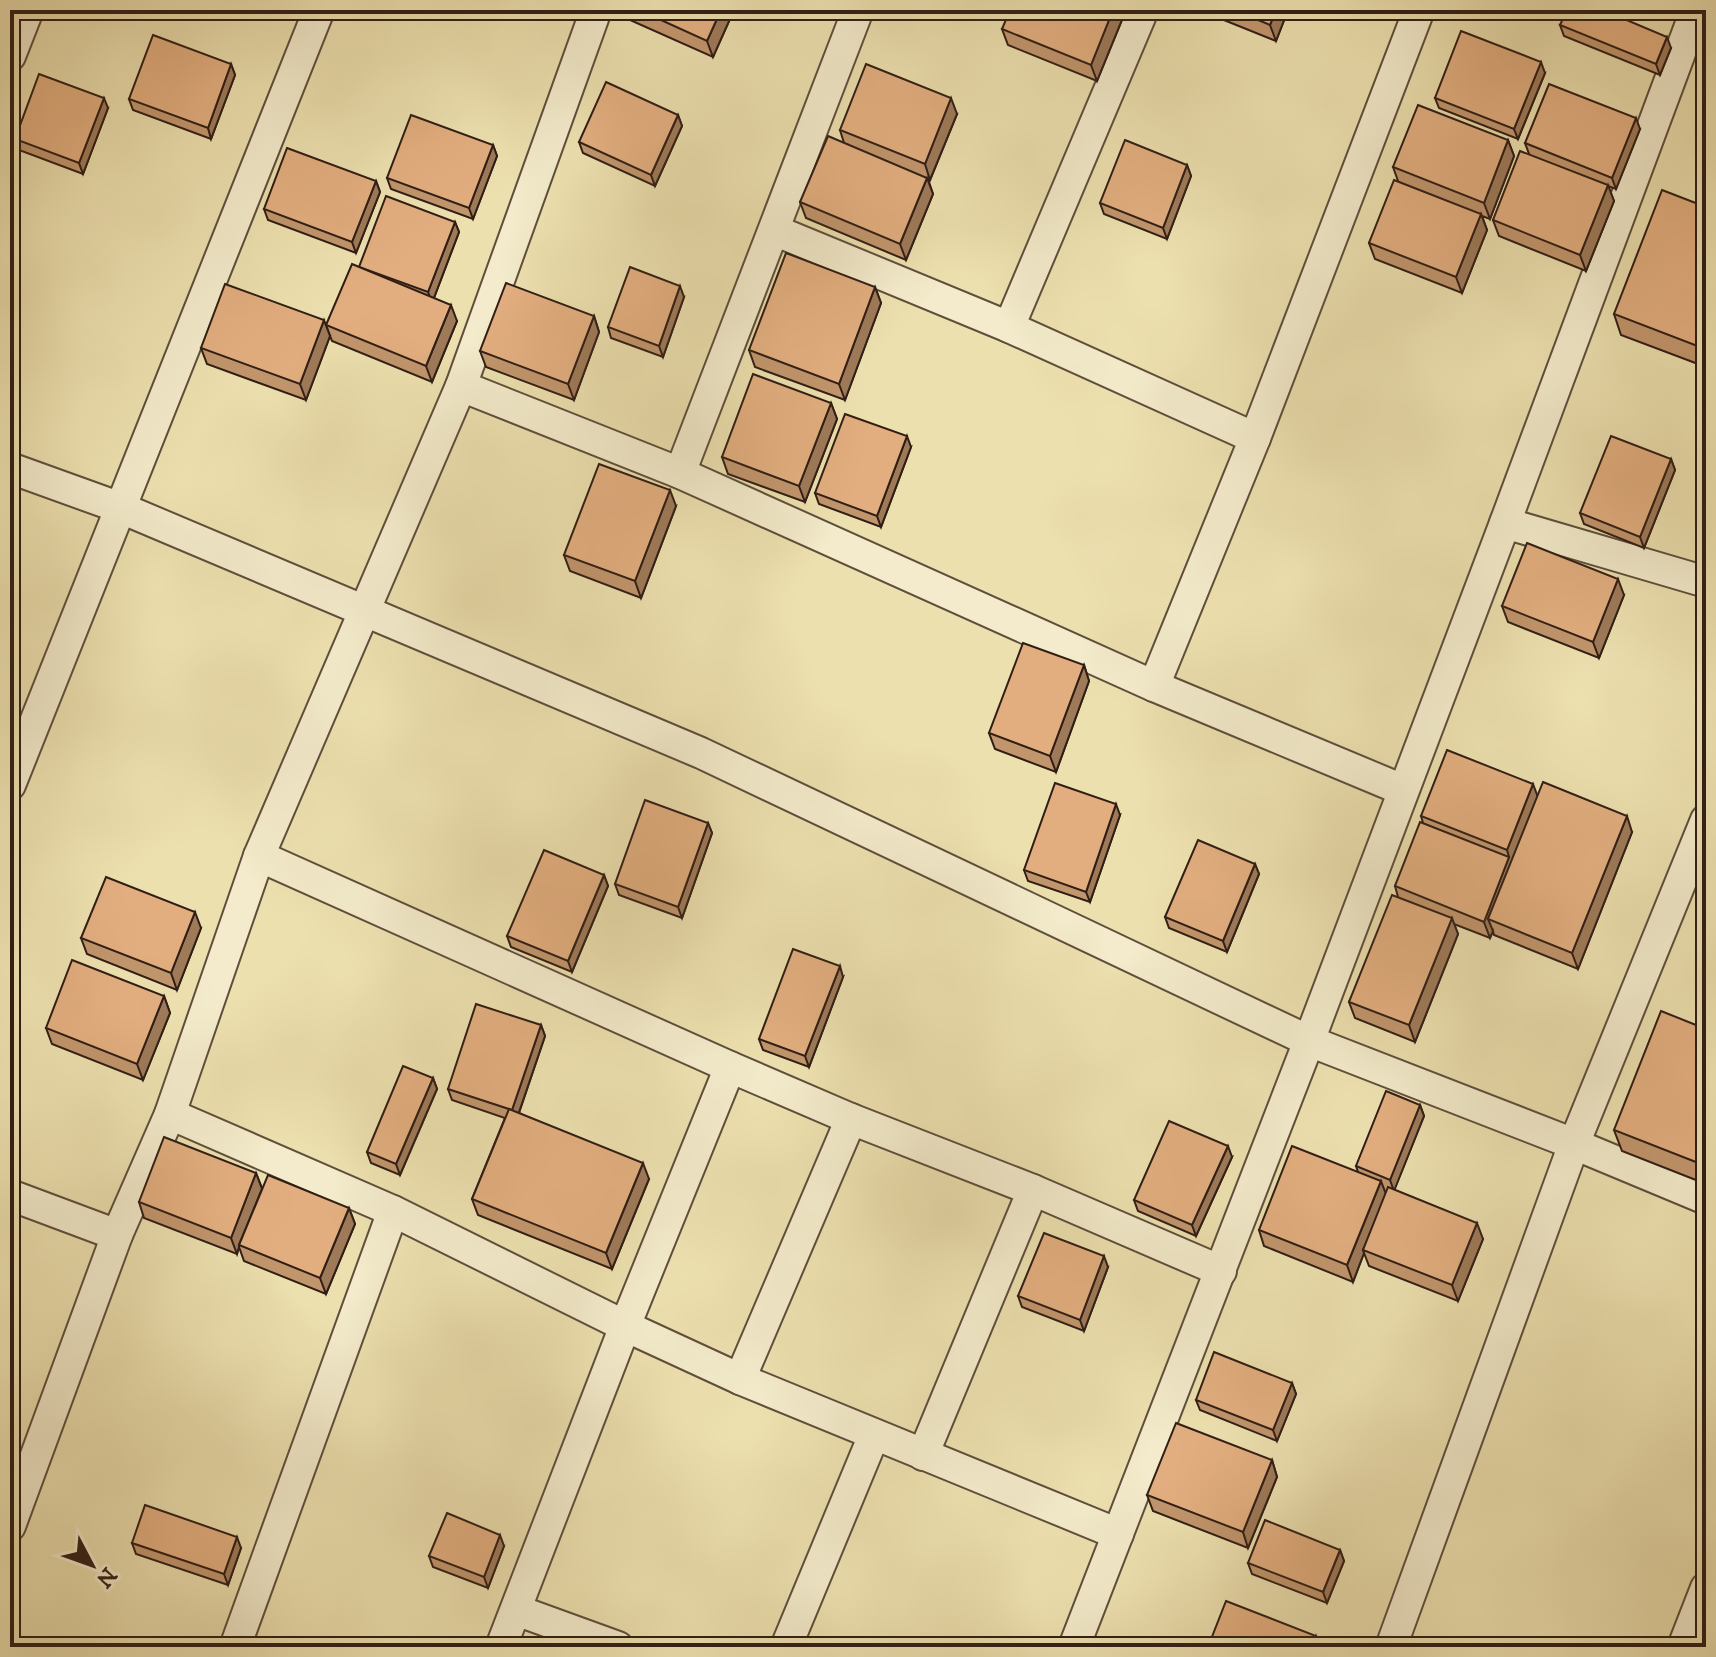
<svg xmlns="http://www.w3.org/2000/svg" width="1716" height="1657" font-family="'IM FELL DW Pica',serif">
<rect width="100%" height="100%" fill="#ede0af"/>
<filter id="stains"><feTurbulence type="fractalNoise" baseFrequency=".0025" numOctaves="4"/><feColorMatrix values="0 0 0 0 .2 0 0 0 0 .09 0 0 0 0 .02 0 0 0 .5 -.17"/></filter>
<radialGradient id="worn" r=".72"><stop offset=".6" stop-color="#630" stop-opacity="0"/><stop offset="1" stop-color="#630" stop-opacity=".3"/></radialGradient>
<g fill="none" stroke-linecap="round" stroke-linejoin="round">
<defs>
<g id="minor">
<path d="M10 56 28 10"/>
<path d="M774 230 1009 327 1255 438"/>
<path d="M1009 327 1143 10"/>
<path d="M461 386 680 473 1154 686 1403 790"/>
<path d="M10 468 121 508 701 753 1309 1041 1574 1144 1706 1199"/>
<path d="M680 473 858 10"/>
<path d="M1505 523 1696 10"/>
<path d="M1154 686 1255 438 1419 10"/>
<path d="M10 785 319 10"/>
<path d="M259 856 730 1067 851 1119 1033 1190 1221 1271"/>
<path d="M170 1114 393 1211 235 1647"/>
<path d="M10 1195 117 1235 170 1114 259 856 461 386 596 10"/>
<path d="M393 1211 625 1326 740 1379 1118 1534"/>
<path d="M740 1379 851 1119"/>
<path d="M923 1455 1033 1190"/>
<path d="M10 1526 117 1235"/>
<path d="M516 1610 618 1647"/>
<path d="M501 1647 625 1326 730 1067"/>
<path d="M786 1647 874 1435"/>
<path d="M1074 1647 1309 1041 1505 523 1706 582"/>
<path d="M1391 1647 1574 1144 1706 820"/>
<path d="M1683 1647 1706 1588"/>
</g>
</defs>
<use href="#minor" stroke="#5f4e3c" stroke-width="34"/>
<use href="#minor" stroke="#f3ebcb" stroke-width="30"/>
</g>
<g fill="#c2966d" stroke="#301e15" stroke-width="2">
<path d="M619 10H734L713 57 621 16Z"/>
<path d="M1126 10 1097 81 1008 45 1002 29Z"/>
<path d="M1199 10H1288L1276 41Z"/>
<path d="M1560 25 1671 48 1660 75 1564 36Z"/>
<path d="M231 64 235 75 211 139 133 110 129 99Z"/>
<path d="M1545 73 1518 139 1439 108 1435 98Z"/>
<path d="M108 108 83 174 19 150 15 139Z"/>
<path d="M957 114 930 180 928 179 933 194 906 260 806 218 800 202 844 143 840 130Z"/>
<path d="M678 115 682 126 655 186 583 153 579 142Z"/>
<path d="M1640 129 1616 189 1608 186 1614 201 1586 271 1499 236 1493 220 1529 154 1525 143Z"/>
<path d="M1508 140 1514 156 1490 219 1482 216 1487 230 1462 293 1375 259 1369 243 1398 181 1393 167Z"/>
<path d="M493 145 497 156 473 219 391 189 387 178Z"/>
<path d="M1187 165 1191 176 1167 239 1104 214 1100 203Z"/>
<path d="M376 181 380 192 356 253 268 220 264 209Z"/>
<path d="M1706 207V367L1621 335 1614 314Z"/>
<path d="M455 222 459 232 434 298 457 321 432 382 332 341 326 325 360 268Z"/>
<path d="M875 287 881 303 845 400 755 367 749 350Z"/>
<path d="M684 297 663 357 611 338 608 327Z"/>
<path d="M594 316 599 332 574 400 486 367 480 351Z"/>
<path d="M330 336 306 400 207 364 201 348Z"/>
<path d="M831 403 837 419 805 502 728 474 722 457Z"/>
<path d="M911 447 881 527 819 504 815 493Z"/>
<path d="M1671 459 1675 470 1644 548 1584 524 1580 513Z"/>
<path d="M676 506 641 598 570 571 564 555Z"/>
<path d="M1624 595 1599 658 1508 622 1502 606Z"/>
<path d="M1084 665 1089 681 1056 772 995 749 989 733Z"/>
<path d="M1537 796 1632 832 1578 969 1494 935 1493 931 1490 938 1454 924 1458 934 1415 1042 1355 1018 1349 1002 1398 897 1395 886 1423 823 1421 816Z"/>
<path d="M1120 815 1090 902 1028 881 1024 870Z"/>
<path d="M708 823 712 833 682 918 619 895 615 884Z"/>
<path d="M1255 864 1259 874 1227 952 1169 928 1165 917Z"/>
<path d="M604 875 608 886 572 972 511 947 507 936Z"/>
<path d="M201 928 177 990 87 954 81 938Z"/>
<path d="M843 977 809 1067 763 1050 759 1039Z"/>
<path d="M164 996 170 1013 143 1080 52 1044 46 1028Z"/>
<path d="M541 1025 545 1036 519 1113 649 1179 612 1269 478 1215 472 1199 505 1118 452 1100 448 1089Z"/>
<path d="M1706 1029V1184L1622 1151 1614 1130Z"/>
<path d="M433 1078 437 1089 400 1175 371 1163 367 1152Z"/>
<path d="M1420 1105 1424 1116 1394 1190 1483 1239 1458 1301 1369 1266 1364 1253 1353 1282 1264 1246 1259 1230 1358 1172 1356 1166Z"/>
<path d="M1232 1157 1196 1236 1138 1211 1134 1200Z"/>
<path d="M256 1173 262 1188 349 1208 355 1224 326 1294 244 1261 239 1247 237 1254 144 1218 139 1202Z"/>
<path d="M1108 1267 1084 1331 1022 1307 1018 1296Z"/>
<path d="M1292 1383 1296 1394 1277 1441 1200 1410 1196 1400Z"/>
<path d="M1272 1460 1277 1477 1248 1548 1153 1511 1147 1495Z"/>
<path d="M132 1543 241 1548 228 1585 136 1554Z"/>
<path d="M504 1546 488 1588 433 1567 429 1556Z"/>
<path d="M1340 1550 1344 1561 1327 1603 1252 1574 1248 1563Z"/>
<path d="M1706 1625V1647H1704L1700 1639Z"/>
</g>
<g fill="#9e7a59" stroke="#301e15" stroke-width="2">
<path d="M721 10H734L713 57 707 41Z"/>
<path d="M1113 10H1126L1097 81 1091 65Z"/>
<path d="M1276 10H1288L1276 41 1270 25Z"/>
<path d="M1667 37 1671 48 1660 75 1656 64Z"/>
<path d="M1541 62 1545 73 1518 139 1514 129Z"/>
<path d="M231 64 235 75 211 139 208 128Z"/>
<path d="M104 98 108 108 83 174 79 163Z"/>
<path d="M951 98 957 114 930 180 925 164Z"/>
<path d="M678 115 682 126 655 186 651 175Z"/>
<path d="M1636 118 1640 129 1616 189 1612 178Z"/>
<path d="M1508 140 1514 156 1490 219 1484 203Z"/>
<path d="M493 145 497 156 473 219 469 208Z"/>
<path d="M1187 165 1191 176 1167 239 1163 228Z"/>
<path d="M927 178 933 194 906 260 900 244Z"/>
<path d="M376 181 380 192 356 253 352 242Z"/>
<path d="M1608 185 1614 201 1586 271 1580 255Z"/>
<path d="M1481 214 1487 230 1462 293 1456 277Z"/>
<path d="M455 222 459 232 432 303 428 292Z"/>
<path d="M680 286 684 297 663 357 659 346Z"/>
<path d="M875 287 881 303 845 400 839 384Z"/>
<path d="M451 305 457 321 432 382 426 366Z"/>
<path d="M594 316 599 332 574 400 568 384Z"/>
<path d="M324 320 330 336 306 400 300 384Z"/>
<path d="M1706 333V362L1700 347Z"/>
<path d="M831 403 837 419 805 502 799 486Z"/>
<path d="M907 436 911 447 881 527 877 516Z"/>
<path d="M1671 459 1675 470 1644 548 1640 537Z"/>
<path d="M670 490 676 506 641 598 635 581Z"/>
<path d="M1618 579 1624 595 1599 658 1593 642Z"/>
<path d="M1084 665 1089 681 1056 772 1050 756Z"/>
<path d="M1533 784 1539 800 1488 919 1493 931 1490 938 1484 922 1509 857 1507 850Z"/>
<path d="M1116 804 1120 815 1090 902 1086 892Z"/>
<path d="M1627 816 1632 832 1578 969 1572 953Z"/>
<path d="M708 823 712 833 682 918 678 907Z"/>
<path d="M1255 864 1259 874 1227 952 1223 941Z"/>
<path d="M604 875 608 886 572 972 568 961Z"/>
<path d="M195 912 201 928 177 990 171 973Z"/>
<path d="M1452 918 1458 934 1415 1042 1409 1025Z"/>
<path d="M840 966 843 977 809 1067 805 1056Z"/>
<path d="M164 996 170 1013 143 1080 137 1064Z"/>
<path d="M541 1025 545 1036 516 1121 512 1110Z"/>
<path d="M433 1078 437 1089 400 1175 396 1164Z"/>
<path d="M1420 1105 1424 1116 1394 1191 1390 1180Z"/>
<path d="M1228 1146 1232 1157 1196 1236 1192 1225Z"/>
<path d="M643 1163 649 1179 612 1269 606 1253Z"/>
<path d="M256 1173 262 1189 239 1245V1247L237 1254 231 1238Z"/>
<path d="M1381 1181 1387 1197 1363 1250 1364 1253 1353 1282 1347 1265Z"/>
<path d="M349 1208 355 1224 326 1294 320 1278Z"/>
<path d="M1477 1223 1483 1239 1458 1301 1452 1285Z"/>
<path d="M1104 1256 1108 1267 1084 1331 1080 1320Z"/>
<path d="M1292 1383 1296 1394 1277 1441 1273 1430Z"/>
<path d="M1272 1460 1277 1477 1248 1548 1243 1532Z"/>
<path d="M500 1535 504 1546 488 1588 484 1577Z"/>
<path d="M237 1537 241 1548 228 1585 224 1574Z"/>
<path d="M1340 1550 1344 1561 1327 1603 1323 1592Z"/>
<path d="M1316 1636 1320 1647H1312Z"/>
</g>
<g fill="#e2ae7f" stroke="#301e15" stroke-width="2">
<path d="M639 10H721L707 41Z"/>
<path d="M1010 10H1113L1091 65 1002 29Z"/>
<path d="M1234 10H1276L1270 25Z"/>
<path d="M1567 10H1603L1667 37 1656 64 1560 25Z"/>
<path d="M1461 31 1541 62 1514 129 1435 98Z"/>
<path d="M153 35 231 64 208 128 129 99Z"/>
<path d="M866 64 951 98 925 164 840 130Z"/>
<path d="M39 74 104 98 79 163 15 139Z"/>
<path d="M606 82 678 115 651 175 579 142Z"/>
<path d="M1549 84 1636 118 1612 178 1525 143Z"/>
<path d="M1418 105 1508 140 1484 203 1393 167Z"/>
<path d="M411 115 493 145 469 208 387 178Z"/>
<path d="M828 136 927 178 900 244 800 202Z"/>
<path d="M1125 140 1187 165 1163 228 1100 203Z"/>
<path d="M287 148 376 181 352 242 264 209Z"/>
<path d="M1520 151 1608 185 1580 255 1493 220Z"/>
<path d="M1394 180 1481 214 1456 277 1369 243Z"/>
<path d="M1662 190 1706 207V333L1700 347 1614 314Z"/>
<path d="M386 196 455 222 428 292 359 267Z"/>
<path d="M786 253 875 287 839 384 749 350Z"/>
<path d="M352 264 451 305 426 366 326 325Z"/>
<path d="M630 267 680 286 659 346 608 327Z"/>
<path d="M506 283 594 316 568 384 480 351Z"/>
<path d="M225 284 324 320 300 384 201 348Z"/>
<path d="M753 374 831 403 799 486 722 457Z"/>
<path d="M845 414 907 436 877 516 815 493Z"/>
<path d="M1611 436 1671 459 1640 537 1580 513Z"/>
<path d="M599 464 670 490 635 581 564 555Z"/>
<path d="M1527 543 1618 579 1593 642 1502 606Z"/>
<path d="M1023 643 1084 665 1050 756 989 733Z"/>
<path d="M1447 750 1533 784 1507 850 1421 816Z"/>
<path d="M1543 782 1627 816 1572 953 1488 919Z"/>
<path d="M1055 783 1116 804 1086 892 1024 870Z"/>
<path d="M645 800 708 823 678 907 615 884Z"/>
<path d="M1420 822 1509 857 1484 922 1395 886Z"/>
<path d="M1198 840 1255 864 1223 941 1165 917Z"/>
<path d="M544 850 604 875 568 961 507 936Z"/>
<path d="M106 877 195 912 171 973 81 938Z"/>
<path d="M1392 895 1452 918 1409 1025 1349 1002Z"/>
<path d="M793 949 840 966 805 1056 759 1039Z"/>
<path d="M72 960 164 996 137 1064 46 1028Z"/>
<path d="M476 1004 541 1025 512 1110 448 1089Z"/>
<path d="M1661 1011 1706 1029V1166L1614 1130Z"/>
<path d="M403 1066 433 1078 396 1164 367 1152Z"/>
<path d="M1386 1091 1420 1105 1390 1180 1356 1166Z"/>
<path d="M509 1109 643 1163 606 1253 472 1199Z"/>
<path d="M1169 1121 1228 1146 1192 1225 1134 1200Z"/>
<path d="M164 1137 256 1173 231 1238 139 1202Z"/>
<path d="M1292 1146 1381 1181 1347 1265 1259 1230Z"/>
<path d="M268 1175 349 1208 320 1278 239 1245Z"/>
<path d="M1388 1187 1477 1223 1452 1285 1363 1250Z"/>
<path d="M1044 1233 1104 1256 1080 1320 1018 1296Z"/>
<path d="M1214 1352 1292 1383 1273 1430 1196 1400Z"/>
<path d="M1176 1423 1272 1460 1243 1532 1147 1495Z"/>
<path d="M145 1505 237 1537 224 1574 132 1543Z"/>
<path d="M447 1513 500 1535 484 1577 429 1556Z"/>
<path d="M1265 1520 1340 1550 1323 1592 1248 1563Z"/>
<path d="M1226 1601 1316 1636 1312 1647H1208Z"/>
<path d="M1706 1625V1641L1700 1639Z"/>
<path d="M1095 1640 1113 1647H1092Z"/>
</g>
<rect width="1716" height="1657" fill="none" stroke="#ede0af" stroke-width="40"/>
<rect x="12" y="12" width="1692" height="1633" fill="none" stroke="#301e15" stroke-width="4"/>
<rect x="20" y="20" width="1676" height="1617" fill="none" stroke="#301e15" stroke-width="2"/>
<g transform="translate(92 1565) rotate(131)" stroke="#f3ebcb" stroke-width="6" paint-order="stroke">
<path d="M0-6L14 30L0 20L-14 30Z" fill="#301e15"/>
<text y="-12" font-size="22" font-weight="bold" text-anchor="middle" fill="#301e15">N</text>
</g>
<rect width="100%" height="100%" filter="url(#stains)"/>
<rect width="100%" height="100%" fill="url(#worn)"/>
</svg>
